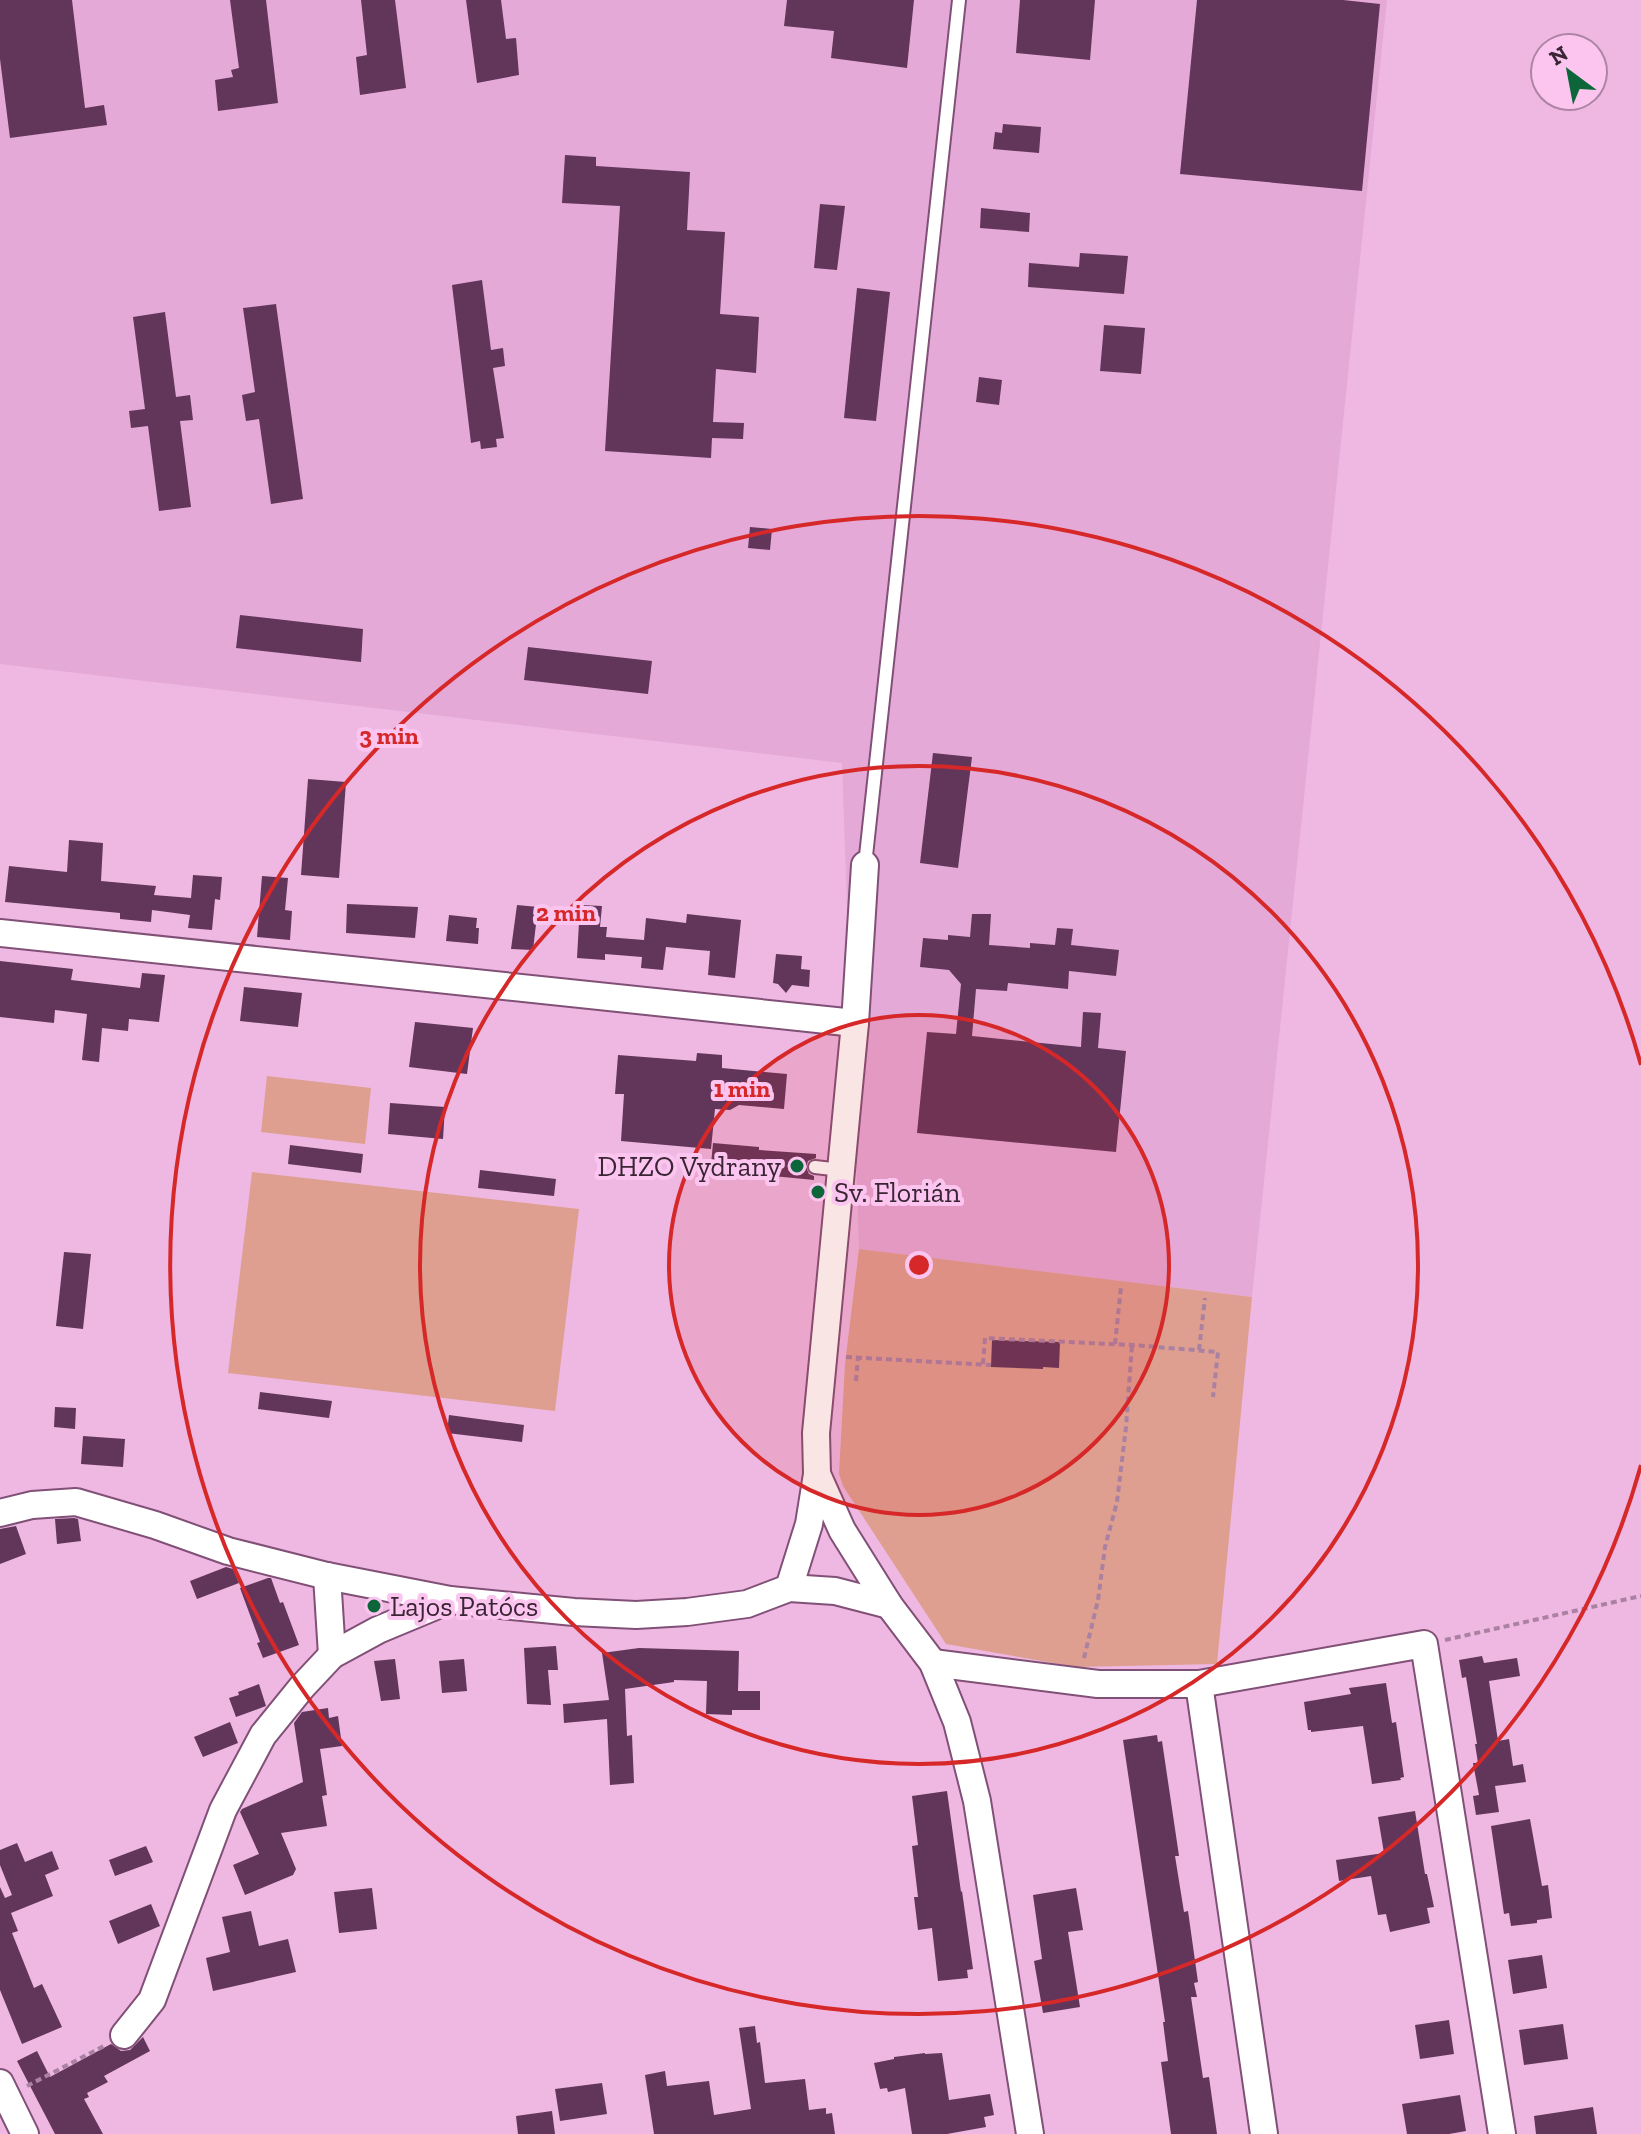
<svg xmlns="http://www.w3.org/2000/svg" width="1641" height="2134" font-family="'Zilla Slab',serif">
<rect width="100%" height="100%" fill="#eeb8e2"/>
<path fill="#e5a9d8" d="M0 0H1387L1252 1297 859 1249 842 763 0 664Z"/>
<g fill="#de9f90">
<path d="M267 1076 371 1088 365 1144 261 1132Z"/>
<path d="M252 1172 579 1209 555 1411 228 1373Z"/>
<path d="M859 1249 1252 1297 1217 1664 1076 1667 946 1644 843 1486 839 1474 845 1364Z"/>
</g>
<g fill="#62355a">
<path d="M0 0H72L85 108 104 105 107 125 10 138 0 59Z"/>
<path d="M230 0H266L278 103 218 111 215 80 233 77 231 70 239 68Z"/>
<path d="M361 0H395L406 88 360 95 356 57 367 55Z"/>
<path d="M466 0H501L506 39 516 38 519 75 477 83Z"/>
<path d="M787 0H914L907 68 831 58 834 31 784 26Z"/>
<path d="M1020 0H1095L1090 60 1016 53Z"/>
<path d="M1197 0H1343L1380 4 1362 191 1180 174Z"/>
<path d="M1003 124 1041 127 1039 153 993 149 995 132 1002 133Z"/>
<path d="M565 155 596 157V166L690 172 687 230 725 232 720 314 759 317 756 373 716 369 713 422 744 423 743 439 712 438 711 458 605 451 620 206 562 203Z"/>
<path d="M820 204 845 206 837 270 814 268Z"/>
<path d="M981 208 1030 213 1029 232 980 228Z"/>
<path d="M1080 253 1128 256 1124 294 1028 287 1029 263 1079 267Z"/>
<path d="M482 280 491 350 503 348 505 366 493 368 504 438 496 439 497 447 481 449 480 441 471 443 452 285Z"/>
<path d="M857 288 890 292 876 421 844 418Z"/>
<path d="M276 304 303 499 271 504 259 419 246 421 242 395 255 392 243 308Z"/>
<path d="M165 312 176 397 190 395 193 420 180 421 191 507 159 511 148 426 131 428 129 411 145 409 133 317Z"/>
<path d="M1104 325 1145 328 1141 374 1100 371Z"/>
<path d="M979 377 1002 380 999 405 976 402Z"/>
<path d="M750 527 772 529 770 550 748 548Z"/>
<path d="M240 615 363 629 361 662 236 648Z"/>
<path d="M528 647 652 661 648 694 524 680Z"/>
<path d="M933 753 972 757 958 868 920 863Z"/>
<path d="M308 779 346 782 339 878 301 875Z"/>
<path d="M69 840 103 843 101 881 156 886 154 895 191 898 193 875 222 877 220 900 215 899 212 930 188 928 190 915 152 910 151 922 120 919V913L5 902 9 866 67 872Z"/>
<path d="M262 876 288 878 285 910 292 911 290 940 257 937Z"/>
<path d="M347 904 418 907 415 938 346 933Z"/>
<path d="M517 905 538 907 533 950 511 949Z"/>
<path d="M580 905 602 906 600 927H607L606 937 644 940 646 918 686 923 687 914 741 920 735 978 708 975 710 951 666 947 663 970 641 968 642 957 605 954V960L577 958Z"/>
<path d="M972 914H991L989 945 1030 948V943L1055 945 1057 928 1073 929 1071 945 1119 950 1116 976 1069 971 1068 989 1008 983 1007 991 976 989 972 1036 1081 1047 1083 1012 1101 1013 1098 1048 1126 1051 1116 1152 917 1133 927 1032 956 1034 961 984 949 970 920 967 923 938 948 940V935L970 937Z"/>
<path d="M449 915 477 918 476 928H479L478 944 446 941Z"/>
<path d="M776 954 802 956 801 969 810 970 809 987 792 985 786 993 778 984 773 983Z"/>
<path d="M0 961 73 969 71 980 140 988 142 973 165 975 159 1022 129 1019 128 1031 102 1028 99 1062 82 1060 87 1014 55 1010 54 1023 0 1017Z"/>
<path d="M244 987 302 993 298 1027 240 1021Z"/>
<path d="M415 1022 473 1028 467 1074 409 1067Z"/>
<path d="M697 1053 722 1055V1068L787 1074 784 1109 739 1105 730 1110 715 1109 711 1149 621 1141 624 1094H615L618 1055 696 1061Z"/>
<path d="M390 1103 445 1107 443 1139 388 1134Z"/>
<path d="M713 1143 759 1147V1150L816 1154V1158L808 1161 806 1167 809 1174 814 1176V1180L773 1176V1169L711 1164Z"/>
<path d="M290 1145 363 1154 361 1173 288 1164Z"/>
<path d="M480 1170 556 1179 554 1196 478 1188Z"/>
<path d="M64 1252 91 1254 83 1329 56 1326Z"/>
<path d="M992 1340 1060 1342 1059 1368 1043 1367V1369L991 1367Z"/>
<path d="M260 1392 332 1401 329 1418 258 1409Z"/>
<path d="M55 1407 76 1408 75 1429 54 1427Z"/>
<path d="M449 1415 524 1425 522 1442 447 1433Z"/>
<path d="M83 1436 125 1439 123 1467 81 1464Z"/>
<path d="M74 1518 78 1519 81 1541 57 1544 55 1519Z"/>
<path d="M16 1526 26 1554 0 1564V1529Z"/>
<path d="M226 1567 233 1569 239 1583 197 1599 190 1581Z"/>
<path d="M268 1578H271L280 1603 283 1602 299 1645 263 1658 257 1643 260 1642 240 1588Z"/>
<path d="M556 1646 558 1670H548L551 1705 527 1704 524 1648Z"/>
<path d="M639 1648 739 1651 738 1691H760V1710H732V1715L706 1714 707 1681 674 1680V1682L625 1689 627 1736 632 1735 634 1783 610 1785 607 1719 564 1723 563 1704 609 1700 602 1653Z"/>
<path d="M1482 1656 1484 1663 1517 1658 1520 1676 1489 1681 1498 1741 1509 1739 1513 1766 1523 1764 1526 1782 1495 1786 1499 1812 1476 1815 1473 1796 1479 1795 1473 1763H1478L1475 1744H1477L1466 1677 1462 1678 1459 1660Z"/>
<path d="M395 1659 400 1699 381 1701 374 1661Z"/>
<path d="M464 1659 467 1691 442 1693 439 1661Z"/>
<path d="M1386 1683 1392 1723 1396 1722 1404 1777 1400 1778 1401 1780 1372 1784 1363 1726 1311 1732V1730H1308L1304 1702 1351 1694 1349 1688Z"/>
<path d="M259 1684 266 1706 236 1717 229 1698 239 1695 238 1692Z"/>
<path d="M328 1708 329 1718 338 1716 342 1746 320 1749 327 1795 322 1796 327 1826 281 1833 296 1869 293 1875 245 1895 233 1865 259 1854 240 1812 242 1809 303 1782 294 1723 302 1712Z"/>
<path d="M230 1722 238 1743 203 1757 194 1737Z"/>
<path d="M1157 1735 1158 1742 1162 1741 1179 1856H1175L1184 1912 1188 1911 1198 1982 1194 1983 1197 1997H1191L1203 2078 1209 2077 1217 2134H1171L1161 2062 1168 2061 1163 2022H1165L1123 1740Z"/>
<path d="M947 1791 961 1892 962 1891 973 1969 967 1970 968 1978 938 1981 932 1928 918 1930 914 1897H918L912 1846 918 1845 912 1796Z"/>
<path d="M1415 1811 1425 1874H1427L1434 1907 1427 1908 1430 1923 1390 1932 1386 1914 1378 1915 1371 1876 1339 1881 1336 1860 1384 1853 1378 1817Z"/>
<path d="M1530 1819 1542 1886 1548 1885 1552 1918 1537 1920V1923L1511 1926 1509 1913 1504 1914 1491 1826Z"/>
<path d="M17 1843 25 1862 52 1851 59 1869 45 1875 53 1896 11 1913 18 1931 12 1933 34 1988 42 1984 62 2027 22 2044 0 1990V1887L5 1898 12 1895 0 1865V1850Z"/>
<path d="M146 1846 153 1862 115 1876 109 1860Z"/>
<path d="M372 1888 377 1929 339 1933 334 1892Z"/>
<path d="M1076 1888 1083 1930 1068 1932 1080 2007 1043 2013 1034 1961 1042 1959 1033 1895Z"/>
<path d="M151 1904 160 1926 118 1944 109 1921Z"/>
<path d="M251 1911 259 1946 288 1939 296 1972 213 1991 206 1958 230 1952 222 1917Z"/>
<path d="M1542 1955 1547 1988 1513 1994 1508 1960Z"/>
<path d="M1449 2020 1454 2054 1420 2059 1415 2025Z"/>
<path d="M1563 2024 1568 2059 1524 2065 1519 2030Z"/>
<path d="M755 2026 757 2043 760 2042 765 2083 805 2079 809 2110 826 2108V2114L832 2113 835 2134H654L645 2075 665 2071 667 2086 709 2081 714 2115 751 2109 739 2028Z"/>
<path d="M143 2037 150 2051 104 2076 108 2082 87 2093 89 2097 84 2099 103 2134H55L17 2061 37 2051 50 2077 111 2044 121 2051 130 2050Z"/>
<path d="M925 2053V2054L942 2053 949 2100 990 2094 994 2115 984 2117 986 2127 947 2134H912L905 2088 888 2092 887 2088 880 2089 874 2063 894 2059V2057Z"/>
<path d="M602 2083 607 2114 560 2121 555 2089Z"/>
<path d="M1460 2095 1466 2131 1449 2134H1407L1402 2104Z"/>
<path d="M1593 2107 1597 2134H1536L1534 2116Z"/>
<path d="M552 2111 555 2134H518L516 2116Z"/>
</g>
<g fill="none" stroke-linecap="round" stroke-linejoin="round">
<defs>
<g id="service">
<path d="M865 865 959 0"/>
<path d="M815 1167 841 1170"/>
</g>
<g id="minor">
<path d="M865 865 855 1023 816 1433 817 1474 842 1530 889 1605 933 1663 957 1722 977 1801 1030 2134"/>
<path d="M0 933 855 1023"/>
<path d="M0 1513 32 1505 76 1502 155 1525 228 1551 327 1576 450 1600 574 1612 636 1615 687 1612 747 1604 789 1588 835 1591 889 1605"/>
<path d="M327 1576 332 1655"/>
<path d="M789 1588 809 1524 817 1474"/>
<path d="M933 1663 1098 1684H1199L1424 1644 1502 2134"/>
<path d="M1199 1684 1264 2134"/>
<path d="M124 2035 152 2000 223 1810 263 1735 302 1687 332 1655 378 1630 450 1600"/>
<path d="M0 2083 25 2134"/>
</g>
</defs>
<use href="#service" stroke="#805076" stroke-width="16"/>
<use href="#minor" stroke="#805076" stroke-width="30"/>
<g stroke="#ab81a2" stroke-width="4" stroke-dasharray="6 4" stroke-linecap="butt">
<path d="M1115 1344 1121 1287"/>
<path d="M1199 1350 1205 1298"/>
<path d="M846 1357 991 1365"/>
<path d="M983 1364 985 1338 1132 1345 1218 1352 1213 1397"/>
<path d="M856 1381 858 1357"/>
<path d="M1445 1640 1641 1596"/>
<path d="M1084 1658 1098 1600 1105 1547 1117 1502 1126 1427 1132 1345"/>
<path d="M27 2086 104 2046"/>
</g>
<use href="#service" stroke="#fff" stroke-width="12"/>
<use href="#minor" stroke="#fff" stroke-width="26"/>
</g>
<circle cx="919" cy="1265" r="250" fill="#d62828" fill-opacity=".12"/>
<g fill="none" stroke="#d62828" stroke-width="4">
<circle cx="919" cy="1265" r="250"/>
<circle cx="919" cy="1265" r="499"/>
<path d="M1641 1465A749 749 0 1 1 1641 1065"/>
</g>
<g fill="#0d6639" stroke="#fcc5f0" stroke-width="3">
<circle cx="797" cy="1166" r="8"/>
<circle cx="818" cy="1192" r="8"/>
<circle cx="374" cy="1606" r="8"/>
</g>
<g text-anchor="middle" stroke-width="8" stroke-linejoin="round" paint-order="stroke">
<g font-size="28" fill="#3a2535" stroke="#fcc5f0" text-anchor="start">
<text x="781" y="1176" text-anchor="end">DHZO Vydrany</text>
<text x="834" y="1202">Sv. Florián</text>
<text x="390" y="1616">Lajos Patócs</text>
</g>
</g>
<circle cx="919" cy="1265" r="12" fill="#d62828" stroke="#fcc5f0" stroke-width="4"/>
<g font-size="24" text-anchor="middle" font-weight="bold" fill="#d62828" stroke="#fcc5f0" stroke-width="8" stroke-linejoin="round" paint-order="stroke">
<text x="389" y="744">3 min</text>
<text x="566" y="921">2 min</text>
<text x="742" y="1097">1 min</text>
</g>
<g transform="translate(1569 72) rotate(328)"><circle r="38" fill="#fcc5f0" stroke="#ae85a5" stroke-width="2"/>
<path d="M0-6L14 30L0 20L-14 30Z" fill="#0d6639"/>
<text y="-12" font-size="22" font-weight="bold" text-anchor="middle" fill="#3a2535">N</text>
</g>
</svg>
